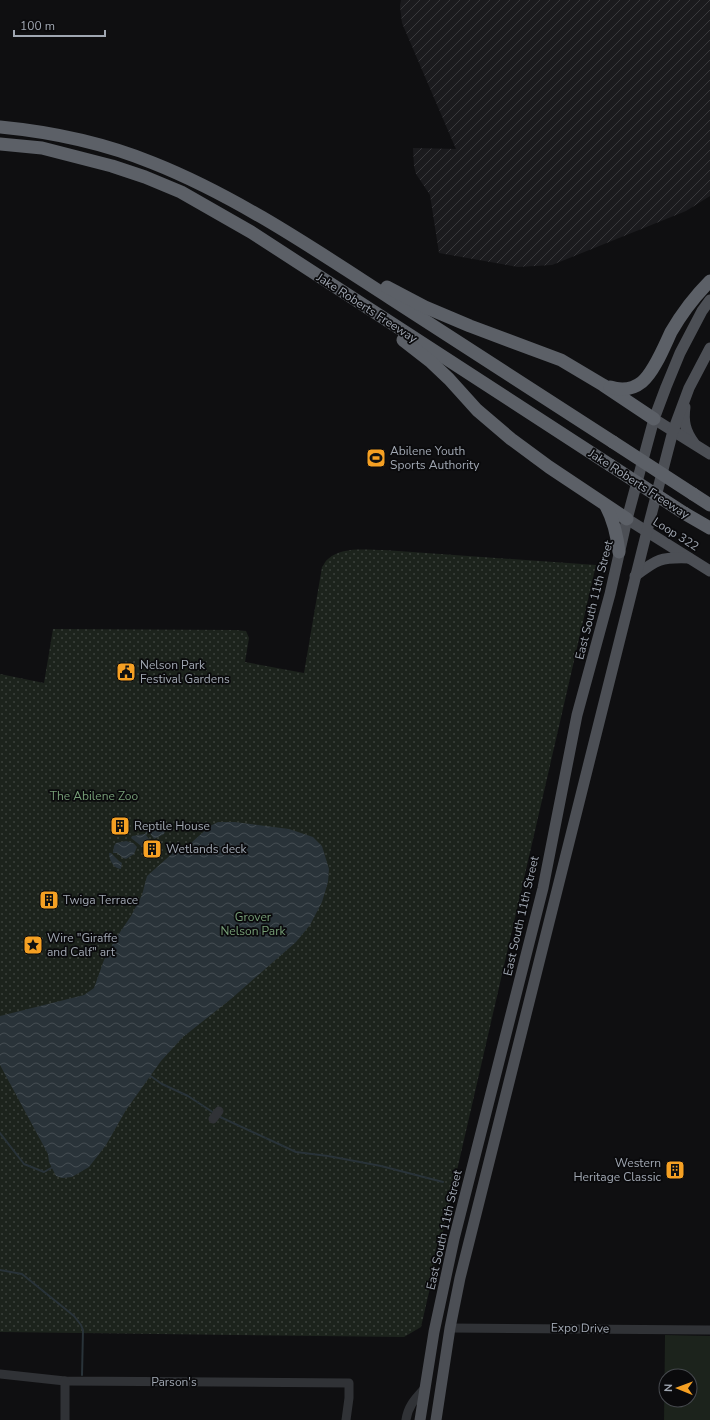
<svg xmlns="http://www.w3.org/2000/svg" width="710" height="1420" font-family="'Nunito Sans',sans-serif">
<defs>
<pattern id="industrial-furrows" width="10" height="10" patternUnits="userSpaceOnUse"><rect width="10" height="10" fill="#1b1b1e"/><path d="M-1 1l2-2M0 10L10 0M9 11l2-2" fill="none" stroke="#39393c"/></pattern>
<pattern id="park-dots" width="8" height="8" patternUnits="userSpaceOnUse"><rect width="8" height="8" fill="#1c231c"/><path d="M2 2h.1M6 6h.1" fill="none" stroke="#3a403b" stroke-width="1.8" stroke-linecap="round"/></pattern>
<pattern id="water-waves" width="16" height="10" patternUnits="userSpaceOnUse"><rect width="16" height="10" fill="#293339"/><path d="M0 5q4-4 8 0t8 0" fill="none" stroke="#454e53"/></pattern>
</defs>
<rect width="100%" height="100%" fill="#0f0f11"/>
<path fill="url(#industrial-furrows)" d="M401 0H710V196L686 211 552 265 518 267 439 253 430 195 416 174 414 166 413 148 456 149 402 23 400 6Z"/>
<path fill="#1c231c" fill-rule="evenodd" d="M665 1335 710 1336V1420H664ZM666 1376H690V1400H666Z"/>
<path fill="url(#park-dots)" d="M384 550 596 565 421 1327 404 1337 0 1332V674L44 683 53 629 236 630 246 631 249 638 245 662 304 673 322 567C324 565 325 561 328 559 342 546 367 550 384 550Z"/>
<g fill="url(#water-waves)">
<path d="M218 822H235L289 829 313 837 322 846 329 869 328 882 322 902 310 925 296 942 231 999 183 1037 161 1061 126 1110 106 1145 89 1167 72 1177 62 1178 56 1176 49 1162 48 1154 0 1065V1016L84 995 94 988 104 960 116 938 131 916 142 895 147 876 175 851 191 843 210 826Z"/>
<path d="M148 824 164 825 166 827 164 834 154 839 149 832H148L146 835 152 843 145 849 131 838 132 836 145 834 146 832 144 830Z"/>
<path d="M126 841 133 843 137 847 134 854 126 859 123 858 117 853H113L114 846 116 843Z"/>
<path d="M109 853H111L119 861 122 863 121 869C114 869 109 860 109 853Z"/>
</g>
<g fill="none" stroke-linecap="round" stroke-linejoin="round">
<g stroke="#293339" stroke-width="2">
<path d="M149 1075 162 1084 188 1096 214 1113"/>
<path d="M218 1116 296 1152 328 1156 381 1166 443 1182"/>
<path d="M0 1133 24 1164 44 1172 53 1167"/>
<path d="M0 1270 22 1274 74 1316 81 1325 83 1330 82 1375"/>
</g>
<g stroke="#303236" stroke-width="9">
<path d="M213 1119 219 1111"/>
<path d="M450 1328 710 1330"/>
<path d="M0 1374 65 1381 349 1383V1398L346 1420"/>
<path d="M65 1420V1381"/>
<path d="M406 1420C408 1406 415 1399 424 1389"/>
</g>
<g stroke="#4c4f55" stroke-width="11">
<path d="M685 407C683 421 685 431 694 443"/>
<path d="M654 419 710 454"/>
<path d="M627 519 710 571"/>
<path d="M635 576C657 559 661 557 689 558"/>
<path d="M420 1420 434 1332 454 1239 543 888 577 715 610 594 627 519 654 419 666 387 680 353 702 311 710 300"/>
<path d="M436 1420 450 1328 460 1278 647 531 673 431 689 388 710 348"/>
</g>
<g stroke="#5c6067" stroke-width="13">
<path d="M0 127C52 132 104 143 153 163 236 196 314 249 390 298 464 346 539 394 613 442"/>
<path d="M0 144 42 148 112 166 145 177 181 192 251 232 610 465"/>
<path d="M387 287 425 307 470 326 561 360 603 385 654 419"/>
<path d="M403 340 430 361 449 379 477 410 511 439 549 467 627 519"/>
<path d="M610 387C622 391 632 390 642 382 654 372 664 347 671 332 682 313 695 296 710 281"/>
<path d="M693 494 710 505"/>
<path d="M606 506C614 521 617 535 619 552"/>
<path d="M684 513 710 528"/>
</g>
<g stroke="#5c6067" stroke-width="13">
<path d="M613 442 693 494"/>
<path d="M610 465 684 513"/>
</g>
</g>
<defs>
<symbol id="stadium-square" viewBox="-11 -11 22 22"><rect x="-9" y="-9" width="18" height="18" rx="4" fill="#f5a023" stroke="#0a0a0c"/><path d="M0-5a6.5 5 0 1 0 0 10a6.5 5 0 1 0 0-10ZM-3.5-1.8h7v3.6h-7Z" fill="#111"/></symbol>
<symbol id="civic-square" viewBox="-11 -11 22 22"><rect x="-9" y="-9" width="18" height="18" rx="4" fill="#f5a023" stroke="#0a0a0c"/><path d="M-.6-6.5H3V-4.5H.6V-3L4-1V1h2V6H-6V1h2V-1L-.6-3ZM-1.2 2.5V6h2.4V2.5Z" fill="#111"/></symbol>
<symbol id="building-square" viewBox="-11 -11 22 22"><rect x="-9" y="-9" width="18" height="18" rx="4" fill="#f5a023" stroke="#0a0a0c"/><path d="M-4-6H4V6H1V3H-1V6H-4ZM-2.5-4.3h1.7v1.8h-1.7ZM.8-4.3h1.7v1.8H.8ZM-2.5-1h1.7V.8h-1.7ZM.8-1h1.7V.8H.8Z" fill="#111"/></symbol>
<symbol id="sight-square" viewBox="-11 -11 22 22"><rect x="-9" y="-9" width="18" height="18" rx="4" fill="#f5a023" stroke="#0a0a0c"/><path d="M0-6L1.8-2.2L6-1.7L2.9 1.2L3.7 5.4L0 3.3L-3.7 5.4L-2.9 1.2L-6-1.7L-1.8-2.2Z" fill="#111"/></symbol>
</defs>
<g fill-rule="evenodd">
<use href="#stadium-square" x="365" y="447" width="22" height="22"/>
<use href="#civic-square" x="115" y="661" width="22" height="22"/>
<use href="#building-square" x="109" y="815" width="22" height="22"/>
<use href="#building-square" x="141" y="838" width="22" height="22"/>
<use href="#building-square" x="38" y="889" width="22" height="22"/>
<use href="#sight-square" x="22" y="934" width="22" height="22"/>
<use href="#building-square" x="664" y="1159" width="22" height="22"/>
</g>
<g text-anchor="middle" stroke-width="3.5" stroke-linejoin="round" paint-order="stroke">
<g font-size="12" fill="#a0a7b2" stroke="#0a0a0c">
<text transform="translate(367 308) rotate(33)" y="4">Jake Roberts Freeway</text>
<text transform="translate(639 484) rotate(33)" y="4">Jake Roberts Freeway</text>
<text transform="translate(676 534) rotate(32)" y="4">Loop 322</text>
<text transform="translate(594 600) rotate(-76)" y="4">East South 11th Street</text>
<text transform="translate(521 916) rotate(-77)" y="4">East South 11th Street</text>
<text transform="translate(444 1230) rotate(-77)" y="4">East South 11th Street</text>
<text transform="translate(580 1328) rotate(1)" y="4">Expo Drive</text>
<text x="174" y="1386">Parson's</text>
</g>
<g font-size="12" fill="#a0a7b2" stroke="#0a0a0c" text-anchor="start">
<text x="390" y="455">Abilene Youth<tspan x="390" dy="14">Sports Authority</tspan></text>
<text x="140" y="669">Nelson Park<tspan x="140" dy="14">Festival Gardens</tspan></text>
<text x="134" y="830">Reptile House</text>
<text x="166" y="853">Wetlands deck</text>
<text x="63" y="904">Twiga Terrace</text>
<text x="47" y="942">Wire "Giraffe<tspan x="47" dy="14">and Calf" art</tspan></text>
<text x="661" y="1167" text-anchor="end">Western<tspan x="661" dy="14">Heritage Classic</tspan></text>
</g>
<g font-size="12" fill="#769e76" stroke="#0a0a0c">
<text x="94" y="800">The Abilene Zoo</text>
<text x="253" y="921">Grover<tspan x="253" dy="14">Nelson Park</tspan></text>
</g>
</g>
<g transform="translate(678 1388) rotate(271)"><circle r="19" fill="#0a0a0c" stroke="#46494e"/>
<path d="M0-3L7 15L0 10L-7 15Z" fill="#f5a023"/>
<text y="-6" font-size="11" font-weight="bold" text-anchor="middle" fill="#a0a7b2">N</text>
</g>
<path d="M14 30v6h91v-6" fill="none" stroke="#a0a7b2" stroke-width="2"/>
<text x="20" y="30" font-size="12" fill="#a0a7b2" stroke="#0a0a0c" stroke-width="3" paint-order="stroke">100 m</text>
</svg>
